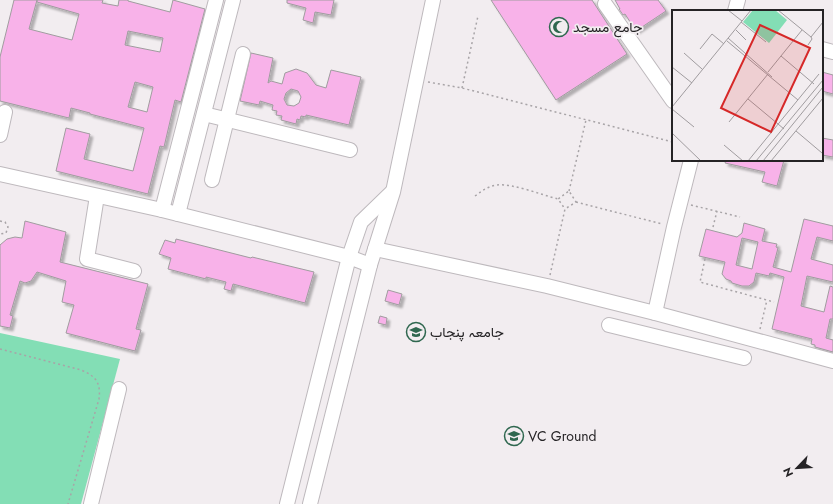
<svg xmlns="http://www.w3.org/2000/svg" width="833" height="504" font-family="Jost,Vazirmatn,sans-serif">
<defs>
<filter id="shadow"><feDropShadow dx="3" dy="3" stdDeviation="1" flood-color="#0004"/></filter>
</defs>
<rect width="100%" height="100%" fill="#f2edf0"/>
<path fill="#83deb5" d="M0 333 120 359 81 504H0Z"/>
<g fill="#f8b2e9" stroke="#a09c9f" fill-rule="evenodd" filter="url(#shadow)">
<path d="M14 0H37L29 29 72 40 79 14 37 2V0H103L102 3 118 6 119 0H128V1L170 12 173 0 205 9 181 102 175 100 164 147 160 146 148 194 56 171 66 128 90 134 84 159 133 171 144 128 90 114V113L71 108 69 118 0 101V57ZM128 31 163 38 160 52 125 45ZM135 82 153 87 147 112 128 107Z"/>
<path d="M287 0H334L331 15 315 12 313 23 303 20 306 8 287 3Z"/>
<path d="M491 0H592L627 54 556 100Z"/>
<path d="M615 0H658L666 11 636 31 625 14 623 15 619 9H620Z"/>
<path d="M251 53 273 58 268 83 271 81 282 84 285 73 296 69 307 73 316 85 326 88 331 70 361 77 349 125 306 115V117L301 116 300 120 297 119 296 124 281 120 282 116 276 115 277 111 272 110 273 105 260 101 259 105 240 101ZM291 89 298 91 301 97 299 103 294 106 287 105 284 99 286 93Z"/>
<path d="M822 72 833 75V94L822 91Z"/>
<path d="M822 138 833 140V157L822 155Z"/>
<path d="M726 160H784L777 186 762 182 765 172 725 163Z"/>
<path d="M804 219 833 226V241L817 237 811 259 833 265V282L807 276 801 306 824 312 830 286 833 287V319H830L826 338 833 340V352L815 347V345L811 344 812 339 772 329 784 277 770 273 769 276 756 273 754 282 749 286H742L732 283 731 281 726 279 722 274 725 262 699 256 706 229 737 237 742 233 744 223 765 229 762 241 777 244 776 247 778 248 773 267 791 272ZM742 238 758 242 752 269 736 265Z"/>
<path d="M25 221 66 232 60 262 148 284 136 329 141 330 135 351 66 333 74 305 62 302 66 281 37 272 31 281 25 283 20 281 10 315 13 316 10 328 0 326V245L7 239 15 237 22 238Z"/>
<path d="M176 239 251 258 252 257 314 272 305 303 233 284 231 291 224 289 226 282 206 277V279L168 269 171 258 159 254 165 240 175 243Z"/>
<path d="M388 290 402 294 399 305 385 301Z"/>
<path d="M380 316 387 318 386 325 378 323Z"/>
</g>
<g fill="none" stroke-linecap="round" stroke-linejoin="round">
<defs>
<g id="minor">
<path d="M605 4 673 101"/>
<path d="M735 11 738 0"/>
<path d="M822 49 833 52"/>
<path d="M204 114 350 150"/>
<path d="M0 135 5 112"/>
<path d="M0 174 162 210 349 257 370 265"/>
<path d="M212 180 243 54"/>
<path d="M97 196 87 259 134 271"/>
<path d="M162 210 216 0"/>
<path d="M178 214 233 0"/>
<path d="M375 249 547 286 655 313 833 361"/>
<path d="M655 313 674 227 691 160"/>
<path d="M609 325 744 358"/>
<path d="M91 504 119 389"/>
<path d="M287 504 349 257 361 222 392 192"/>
<path d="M310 504 370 265 393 192 433 0"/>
</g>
</defs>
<use href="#minor" stroke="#beb9bd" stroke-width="16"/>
<g stroke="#a8a4a7" stroke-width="1.5" stroke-dasharray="2 3" stroke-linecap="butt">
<path d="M428 82 462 88 673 142"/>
<path d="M462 88 478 16"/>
<path d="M569 191 586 120"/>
<path d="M475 196C482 191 488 186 497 185 512 183 542 195 558 199"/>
<path d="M576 202 662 224"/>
<path d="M691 205 740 217"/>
<path d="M0 221 5 222 8 227 6 233 0 234"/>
<path d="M713 227 717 211"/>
<path d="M705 259 700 282 774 302"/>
<path d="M550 275 565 209 576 202 569 191 558 199 565 209"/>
<path d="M760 329 767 300"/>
<path d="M0 349 81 370C96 376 101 383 99 399L68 504"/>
</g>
<use href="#minor" stroke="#fff" stroke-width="14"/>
</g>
<defs>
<symbol id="mosque-ring" viewBox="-11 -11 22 22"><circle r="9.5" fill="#f2edf0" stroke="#2f674f" stroke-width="1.5"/><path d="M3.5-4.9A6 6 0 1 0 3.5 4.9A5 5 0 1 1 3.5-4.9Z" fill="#2f674f"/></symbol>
<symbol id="university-ring" viewBox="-11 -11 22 22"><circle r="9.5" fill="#f2edf0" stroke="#2f674f" stroke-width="1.5"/><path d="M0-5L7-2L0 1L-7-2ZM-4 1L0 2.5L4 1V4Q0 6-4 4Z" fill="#2f674f"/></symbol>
</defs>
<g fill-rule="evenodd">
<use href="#mosque-ring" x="548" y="16" width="22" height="22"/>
<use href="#university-ring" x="405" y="321" width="22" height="22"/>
<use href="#university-ring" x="503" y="425" width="22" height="22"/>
</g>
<g text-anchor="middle" stroke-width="3.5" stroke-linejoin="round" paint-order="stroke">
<g font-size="14" fill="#252325" stroke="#f2edf0" text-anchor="start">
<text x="573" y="32">جامع مسجد</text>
<text x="430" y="337">جامعہ پنجاب</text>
<text x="528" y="441">VC Ground</text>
</g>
</g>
<g transform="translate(672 10)">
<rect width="151" height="151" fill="#f2edf0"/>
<path d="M81 0H103L115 10 97 33 71 12Z" fill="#83deb5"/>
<path fill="none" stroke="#a09c9f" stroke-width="1" d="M56 0 70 11M106 0 139 27M69 12 94 32M64 20 74 30M56 28 100 67M55 31 126 90M136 35 140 29 139 27 151 12M28 39 40 24 52 34M12 43 30 59M109 46 142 74M0 57 20 73M96 62 130 20M76 89 112 119M0 97 79 0M0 99 22 117M57 112 96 64M124 121 150 143M0 123 29 151M52 135 71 151M76 151 147 64M84 151 151 70M91 151 151 77M99 151 151 88"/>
<path fill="#d62828" fill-opacity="0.15" stroke="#d62828" stroke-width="2" d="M88 15 138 38 99 122 49 98Z"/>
<rect width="151" height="151" fill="none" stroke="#252325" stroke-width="2"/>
</g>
<g transform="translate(797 468) rotate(245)" stroke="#f2edf0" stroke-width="3" paint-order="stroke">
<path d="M0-3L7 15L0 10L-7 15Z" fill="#252325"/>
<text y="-6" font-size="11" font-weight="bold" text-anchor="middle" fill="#252325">N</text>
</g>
</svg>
